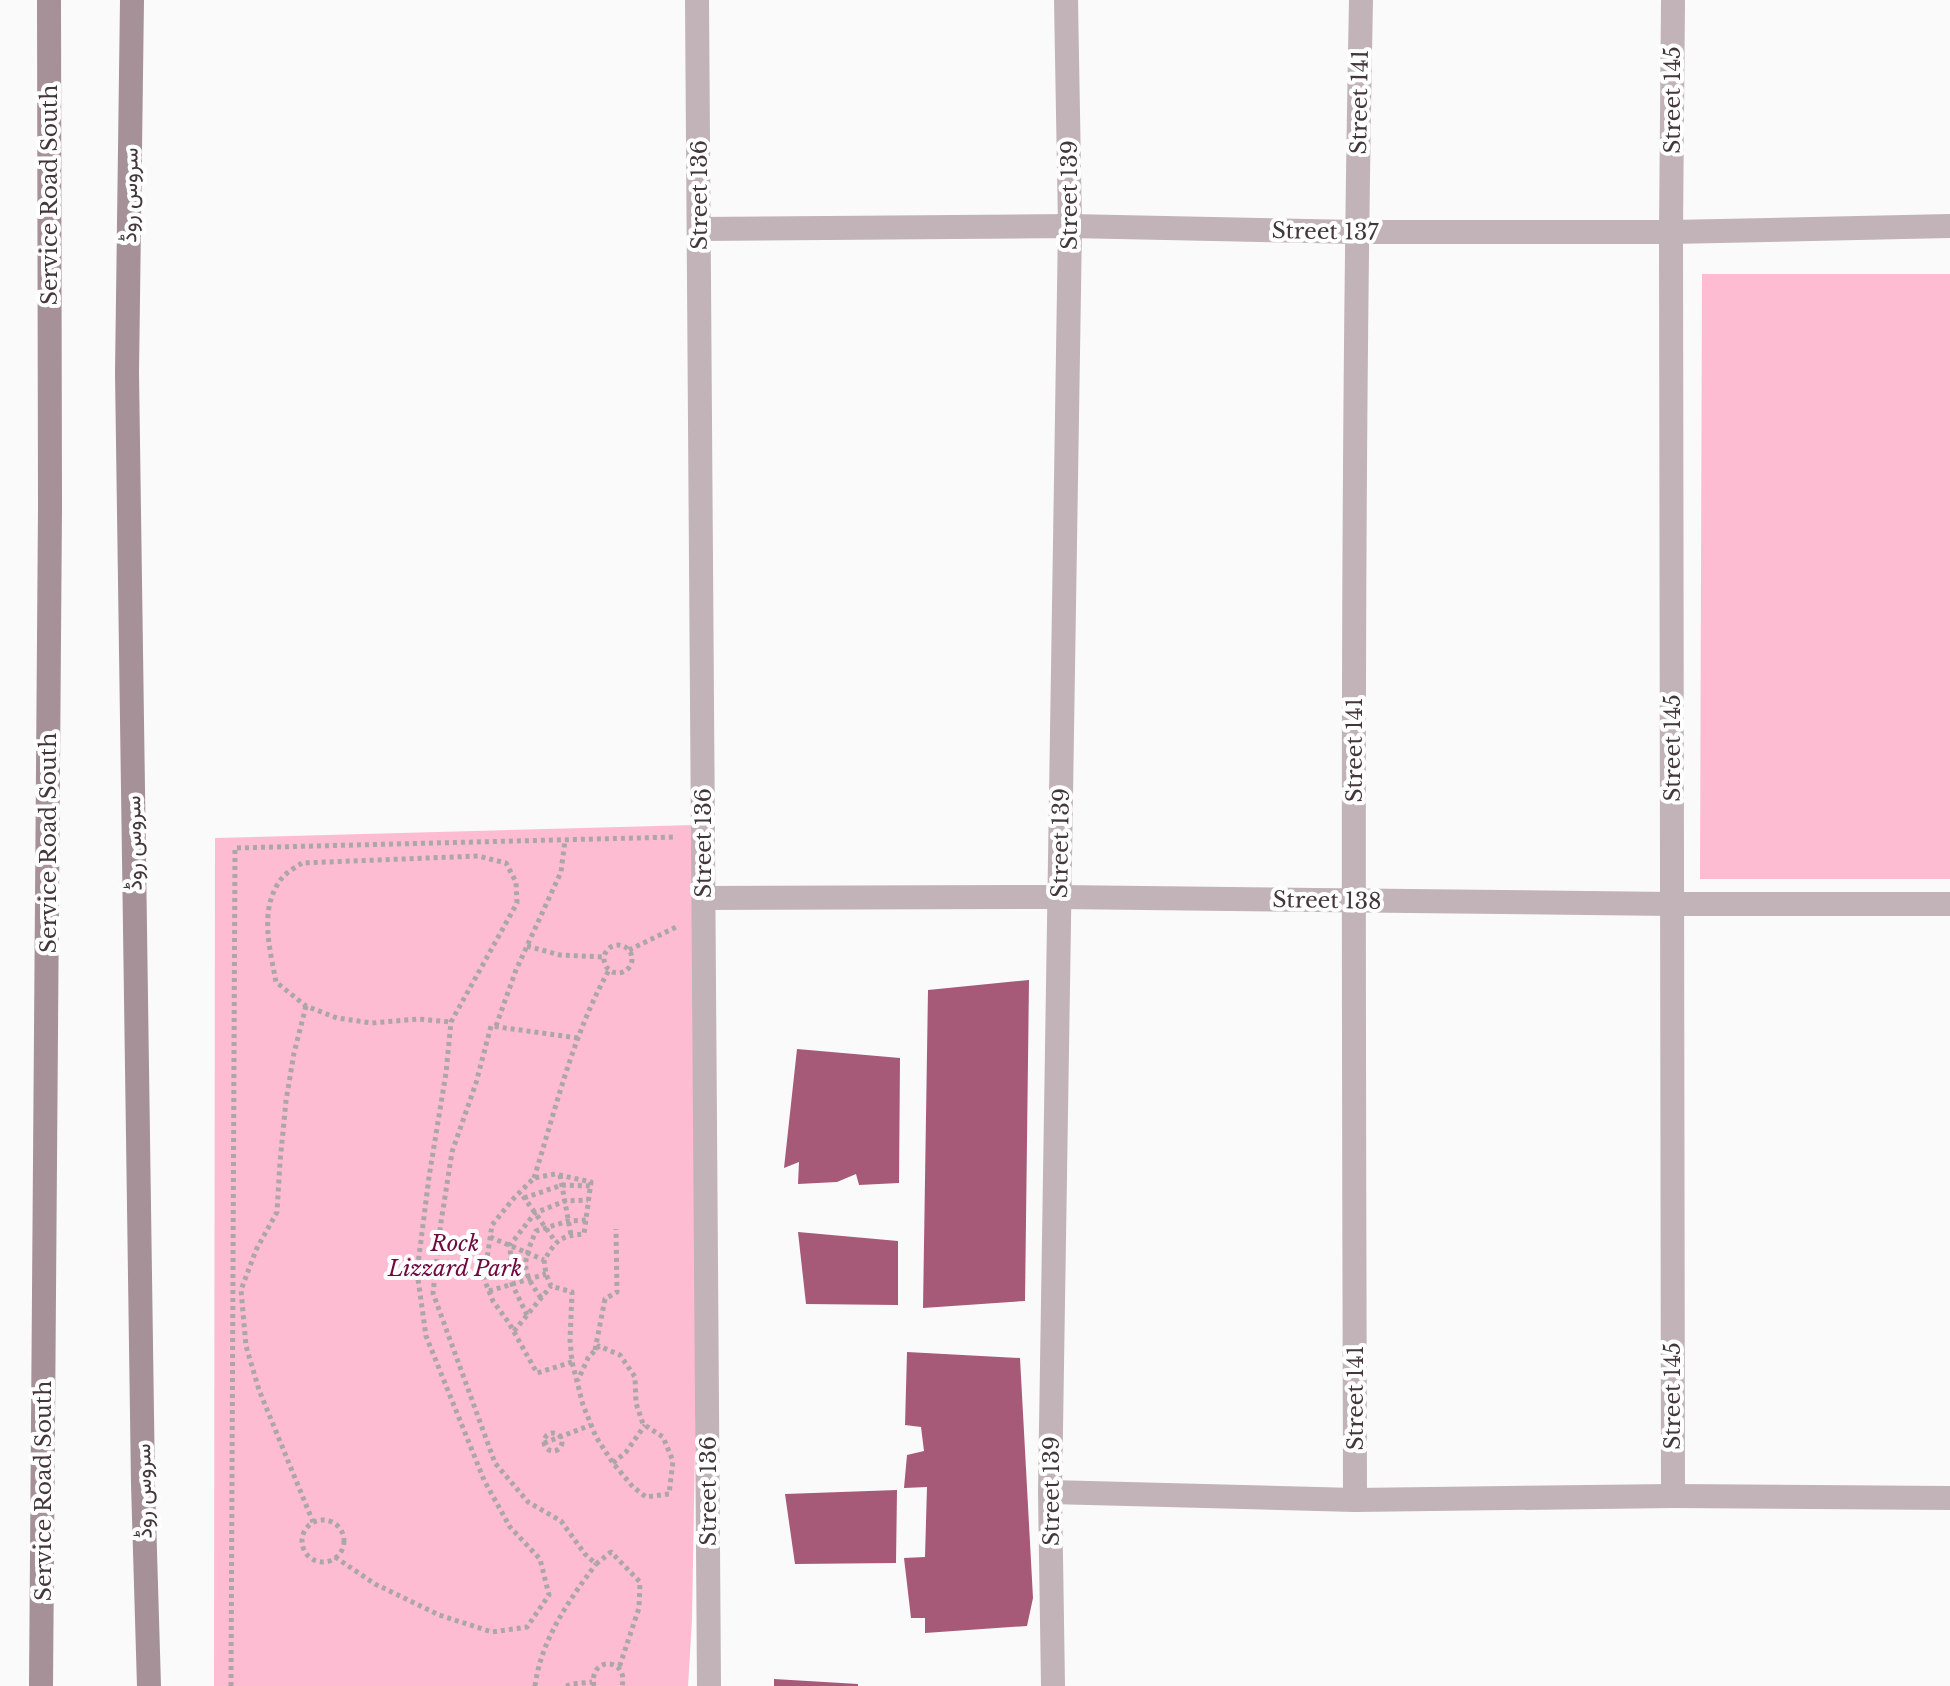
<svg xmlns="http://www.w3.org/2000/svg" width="1950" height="1686" font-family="'Libre Baskerville',Vazirmatn,serif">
<rect width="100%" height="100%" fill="#fafafa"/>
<g fill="#fdbcd2">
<path d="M1702 274H1950V879H1700Z"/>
<path d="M695 825 696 1389 692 1620 688 1686H214L215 838Z"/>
</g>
<g fill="#a75978">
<path d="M1029 980 1025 1301 923 1308 928 990Z"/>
<path d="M797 1049 900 1058 899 1183 859 1185 856 1174 837 1182 798 1184 799 1162 784 1168Z"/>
<path d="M798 1232 898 1241V1305L806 1304Z"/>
<path d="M907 1352 1020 1358 1033 1598 1027 1626 925 1633V1618H911L904 1558 925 1557 927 1487 904 1488 907 1455 924 1451 921 1427 905 1425Z"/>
<path d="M897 1490 896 1563 795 1564 785 1494Z"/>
<path d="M774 1679 858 1684V1686H774Z"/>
</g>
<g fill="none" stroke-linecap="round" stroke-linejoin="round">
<g stroke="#aca6a8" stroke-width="5" stroke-dasharray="4 4" stroke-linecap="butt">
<circle cx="618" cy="959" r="14"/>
<path d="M527 946 560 955 604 957"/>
<path d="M629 950 676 927"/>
<path d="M306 1006 294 1053 286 1101 280 1162 277 1212 256 1250 241 1290 246 1346 259 1390 313 1522"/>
<path d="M496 1026 516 970 561 872 565 840"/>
<path d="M578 1038 491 1026 476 1083 452 1152 441 1222 433 1293 495 1463 528 1502 561 1521 585 1554 596 1564 611 1552 640 1582 639 1608 619 1668"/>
<path d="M560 1175 571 1235"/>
<path d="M534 1178C556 1108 573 1034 609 970"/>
<path d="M523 1196 555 1241"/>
<path d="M524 1198 562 1185 590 1186"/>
<path d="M490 1237 544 1260"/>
<path d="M489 1291 546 1274"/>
<path d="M541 1298C521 1270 522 1263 536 1231L568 1221 586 1220"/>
<path d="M527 1315 512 1284 510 1245 535 1213 565 1201 588 1200"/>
<path d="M514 1331 551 1286"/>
<path d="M595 1350 605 1299 617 1292 616 1229"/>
<path d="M572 1362 537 1373 509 1323 493 1301 484 1279 492 1225 514 1198 534 1178 555 1174 591 1182 584 1234C559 1236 557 1240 544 1260L546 1274 551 1286 572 1292 570 1340 572 1362 583 1405 596 1437 613 1463 633 1487 646 1497 669 1494 673 1461 663 1437 643 1424 636 1403 635 1377 620 1355 599 1346 588 1358 578 1380"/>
<circle cx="553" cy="1442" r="9"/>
<path d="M544 1443 591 1425"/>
<path d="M613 1463 626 1452 645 1425"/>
<circle cx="323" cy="1541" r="21"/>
<path d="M335 1557 375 1584 439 1615 492 1632 527 1627 549 1595 540 1559 510 1527 484 1480 426 1336 417 1272 429 1177 446 1073 451 1022 517 903 516 882 506 863 478 856 302 863C296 867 287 872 282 878 258 908 270 949 276 982L306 1006 337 1018 372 1023 418 1019 451 1022"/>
<path d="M231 1686 235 848 676 837"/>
<path d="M535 1686C541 1640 569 1600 596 1564"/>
<path d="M566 1686 572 1684 592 1682"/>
<path d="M594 1686C588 1656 629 1657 622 1686"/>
</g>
<g stroke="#c1b3b8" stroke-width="24">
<path d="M697 0 709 1686"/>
<path d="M699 229 1070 226 1356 232H1671L1950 226"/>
<path d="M704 898 1059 897 1672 904H1950"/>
<path d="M1050 1492 1355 1500 1673 1496 1950 1498"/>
<path d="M1673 1496 1671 232 1673 0"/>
<path d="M1355 1500C1354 1000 1351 500 1361 0"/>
<path d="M1053 1686 1050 1492 1070 226 1066 0"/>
</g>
<g stroke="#a59197" stroke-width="24">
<path d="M132 0 127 373 143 1484 149 1686"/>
<path d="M41 1686 50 508 49 0"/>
</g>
</g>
<g text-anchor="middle" stroke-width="8" stroke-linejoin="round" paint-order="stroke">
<g font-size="22" fill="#44373b" stroke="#fff">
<text transform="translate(1672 100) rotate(-90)" y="8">Street 145</text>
<text transform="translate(1359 102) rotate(-89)" y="8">Street 141</text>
<text transform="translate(49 195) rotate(-90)" y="8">Service Road South</text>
<text transform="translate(129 195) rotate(-89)" y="8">سروس روڈ</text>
<text transform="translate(699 195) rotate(-90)" y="8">Street 136</text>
<text transform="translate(1069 195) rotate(-90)" y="8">Street 139</text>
<text transform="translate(1325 231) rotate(1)" y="8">Street 137</text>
<text transform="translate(1672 748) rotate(-90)" y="8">Street 145</text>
<text transform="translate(1354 750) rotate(-90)" y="8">Street 141</text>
<text transform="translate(48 843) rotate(-90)" y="8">Service Road South</text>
<text transform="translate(133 843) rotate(-91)" y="8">سروس روڈ</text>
<text transform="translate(703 843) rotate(-90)" y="8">Street 136</text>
<text transform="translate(1060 843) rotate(-89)" y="8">Street 139</text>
<text transform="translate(1327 900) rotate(1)" y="8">Street 138</text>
<text transform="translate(1672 1396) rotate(-90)" y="8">Street 145</text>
<text transform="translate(1355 1398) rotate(-90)" y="8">Street 141</text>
<text transform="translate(43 1491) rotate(-90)" y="8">Service Road South</text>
<text transform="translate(143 1491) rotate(-91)" y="8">سروس روڈ</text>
<text transform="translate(708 1491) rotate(-90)" y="8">Street 136</text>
<text transform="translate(1051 1491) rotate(-90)" y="8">Street 139</text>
</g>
<g font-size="22" font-style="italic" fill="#6e0a3e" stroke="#fff">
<text x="455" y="1251">Rock<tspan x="455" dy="25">Lizzard Park</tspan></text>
</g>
</g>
</svg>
